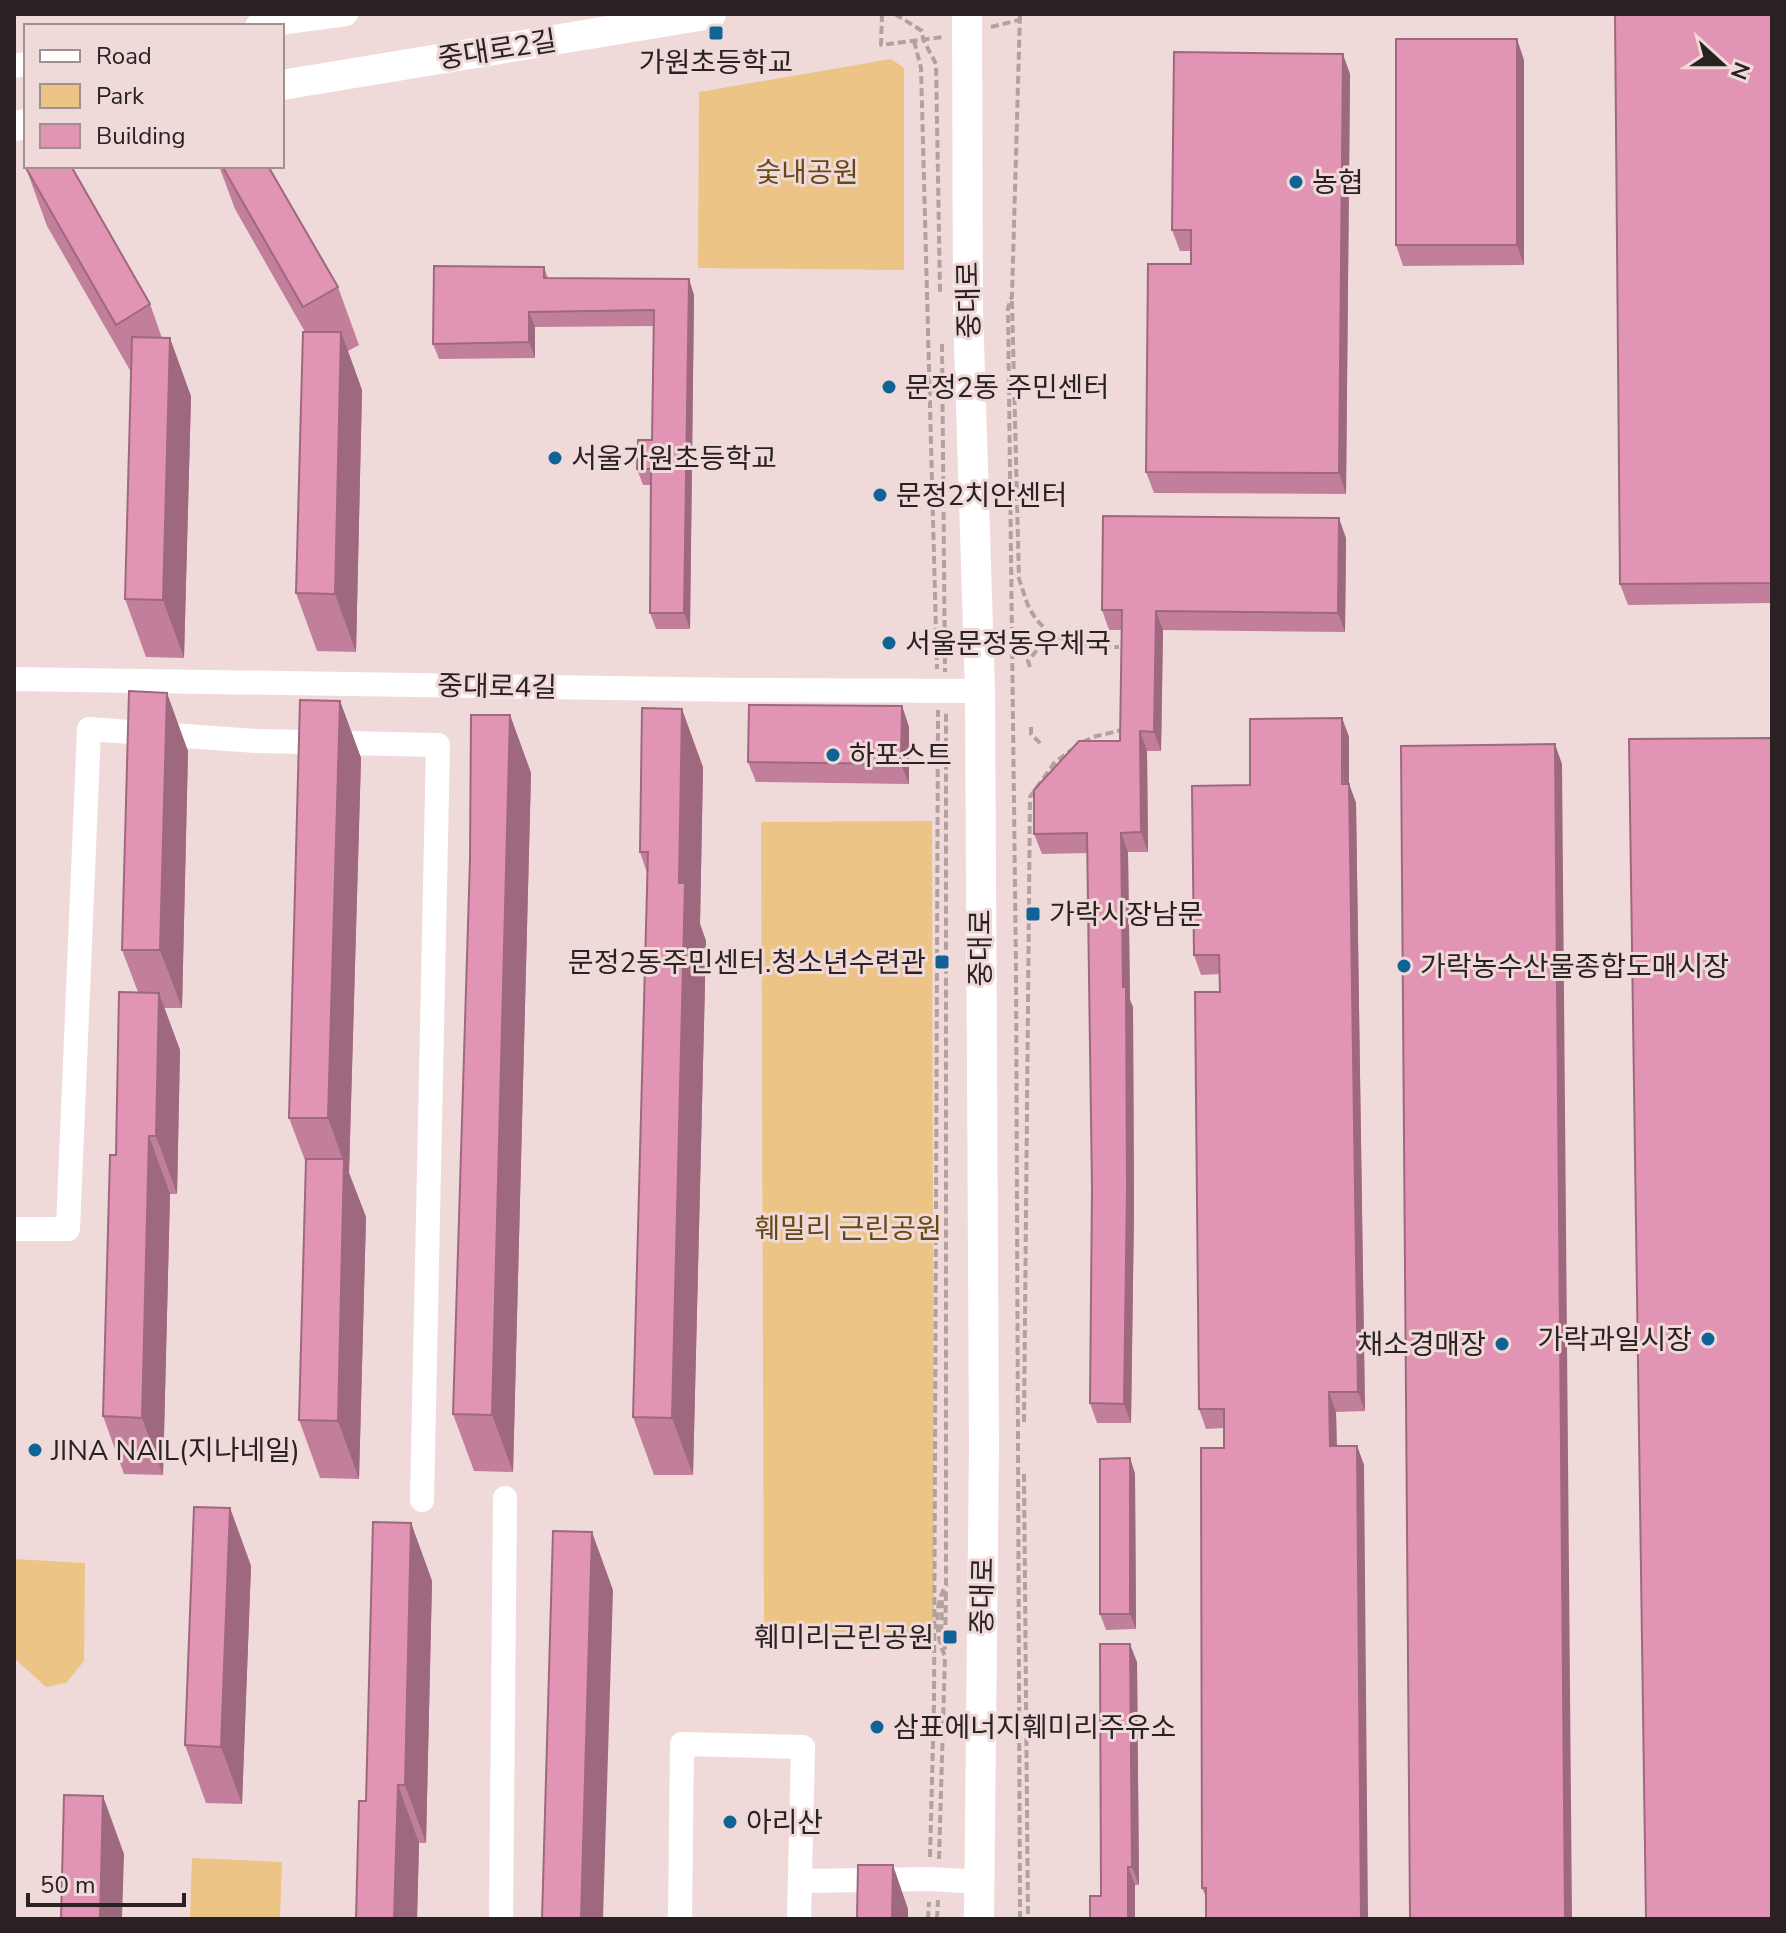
<svg xmlns="http://www.w3.org/2000/svg" width="1786" height="1933" font-family="'Nunito Sans','Noto Sans KR',sans-serif">
<rect width="100%" height="100%" fill="#f0dad9"/>
<g fill="#ecc486">
<path d="M891 59 904 68V270L698 268 699 92Z"/>
<path d="M932 821 934 1633 764 1634 761 822Z"/>
<path d="M14 1559 85 1563 84 1661 66 1683 46 1687 14 1658Z"/>
<path d="M192 1858 282 1862 280 1919H190Z"/>
</g>
<g fill="none" stroke-linecap="round" stroke-linejoin="round">
<g stroke="#b3a1a0" stroke-width="4" stroke-dasharray="8 4" stroke-linecap="butt">
<path d="M882 14 881 45 943 37"/>
<path d="M895 14 922 31 923 39 936 64 940 292"/>
<path d="M991 27 1019 20"/>
<path d="M914 41 921 68 937 669"/>
<path d="M1012 301 1019 579C1023 589 1025 600 1030 609 1047 643 1086 648 1119 647"/>
<path d="M942 344 945 672"/>
<path d="M1030 667 1028 661 1041 645"/>
<path d="M1031 727V734L1041 744"/>
<path d="M1083 742 1093 737 1122 730"/>
<path d="M1024 1422 1030 797 1055 762 1073 749"/>
<path d="M1024 1474 1028 1919"/>
<path d="M946 1593 945 1648 941 1642 942 1599Z"/>
<path d="M930 1857 934 1703 938 710"/>
<path d="M939 1859 945 1656C935 1636 934 1604 946 1585V712"/>
<path d="M928 1919 929 1902"/>
<path d="M937 1919 938 1900"/>
<path d="M1020 1919 1016 969 1008 308 1012 296 1020 14"/>
</g>
<g stroke="#fff" stroke-width="24">
<path d="M257 26 346 14"/>
<path d="M14 66 26 64"/>
<path d="M14 679 744 690 980 691"/>
<path d="M14 1229H68L89 729 256 741 438 745 422 1500"/>
<path d="M800 1881 930 1879 980 1882"/>
<path d="M501 1919 505 1498"/>
<path d="M680 1919 682 1744 803 1747 799 1919"/>
</g>
<g stroke="#fff" stroke-width="30">
<path d="M967 14 968 312 980 691 984 1447 979 1919"/>
<path d="M282 85 711 14"/>
<path d="M14 126 26 124"/>
</g>
</g>
<g fill="#c27f9b">
<path d="M1772 14V603L1628 605 1620 584Z"/>
<path d="M1524 60V265L1403 266 1396 245Z"/>
<path d="M1350 74 1346 494 1154 493 1146 472 1191 264V251H1180L1172 230Z"/>
<path d="M219 166H268L338 287 359 345 348 351 362 390 356 652 317 651 296 593 305 332 235 209Z"/>
<path d="M26 168 150 304 162 338 191 396 184 658 146 657 125 599 131 372 47 226Z"/>
<path d="M544 267 548 278 694 295 690 629H656L650 613 651 485H643L637 469 652 440 654 326 535 327V358L439 359 433 344Z"/>
<path d="M1346 538 1345 632 1163 630 1161 751H1147L1148 852H1128L1130 1000 1133 1007 1134 1209 1131 1423H1097L1090 1403 1092 1190 1088 853 1042 854 1034 834 1120 741 1122 630H1109L1102 610Z"/>
<path d="M340 701 361 758 349 1173 366 1217 359 1479 320 1478 299 1420 306 1163 289 1118Z"/>
<path d="M902 706 909 727V784L756 782 748 762Z"/>
<path d="M510 715 531 773 513 1472 474 1471 453 1414Z"/>
<path d="M1342 718 1349 737V784L1356 803 1365 1411 1336 1412 1337 1446H1357L1364 1465 1206 1897 1202 1888 1224 1448V1428L1206 1429 1199 1409 1220 992V974L1201 975 1194 955 1250 785Z"/>
<path d="M188 751 182 1008H164L180 1050 177 1194H170L163 1475 124 1474 103 1416 116 1155 138 992 122 950Z"/>
<path d="M703 767 700 924 706 941 693 1475H654L633 1417 647 873 640 852Z"/>
<path d="M1130 1458 1135 1474 1136 1629 1106 1630 1100 1614Z"/>
<path d="M230 1508 251 1566 242 1804 206 1803 185 1745Z"/>
<path d="M411 1523 432 1581 426 1843H419L417 1919H356L366 1801Z"/>
<path d="M1137 1662 1139 1885H1135V1919H1090L1101 1896Z"/>
</g>
<g fill="#9e687e">
<path d="M1517 39 1524 60V265L1517 245Z"/>
<path d="M1343 54 1350 74 1346 494 1339 473Z"/>
<path d="M689 279 694 295 690 629 684 613Z"/>
<path d="M529 312 535 327V358L529 342Z"/>
<path d="M341 332 362 390 356 652 335 594Z"/>
<path d="M170 338 191 396 184 658 163 600Z"/>
<path d="M1339 518 1346 538 1345 632 1338 613Z"/>
<path d="M1156 611 1163 630 1161 751 1154 732Z"/>
<path d="M167 693 188 751 182 1008 160 950Z"/>
<path d="M340 701 361 758 349 1173 366 1217 359 1479 338 1421 344 1163 328 1118Z"/>
<path d="M902 706 909 727V784L901 764Z"/>
<path d="M682 709 703 767 700 924 706 941 693 1475 672 1418Z"/>
<path d="M510 715 531 773 513 1472 492 1415Z"/>
<path d="M1342 718 1349 737V784L1356 803 1365 1411 1358 1392Z"/>
<path d="M1140 731 1147 751 1148 852 1141 832Z"/>
<path d="M1555 744 1562 764 1572 1919H1565Z"/>
<path d="M1121 833 1128 852 1130 1000 1133 1007 1134 1209 1131 1423 1124 1404 1123 987Z"/>
<path d="M159 993 180 1050 177 1194 156 1136Z"/>
<path d="M149 1136 170 1194 163 1475 142 1418Z"/>
<path d="M1329 1392 1336 1412 1337 1465 1330 1446Z"/>
<path d="M1357 1446 1364 1465 1368 1919H1361Z"/>
<path d="M1130 1458 1135 1474 1136 1629 1130 1614Z"/>
<path d="M230 1508 251 1566 242 1804 221 1747Z"/>
<path d="M411 1523 432 1581 426 1843 405 1785Z"/>
<path d="M592 1532 613 1590 603 1919H581Z"/>
<path d="M1130 1644 1137 1662 1139 1885 1132 1867Z"/>
<path d="M398 1785 419 1843 417 1919H394Z"/>
<path d="M103 1796 124 1854 122 1919H100Z"/>
<path d="M893 1865 908 1909V1919H892Z"/>
<path d="M1128 1867 1135 1885V1919H1128Z"/>
</g>
<g fill="#e194b4" stroke="#9e687e" stroke-width="2">
<path d="M1615 14H1772V583L1620 584Z"/>
<rect x="1396" y="39" width="121" height="206"/>
<path d="M1174 52 1343 54 1339 473 1146 472 1148 264H1191V230H1172Z"/>
<path d="M30 166H71L150 304 116 325 26 168Z"/>
<path d="M222 166H268L338 287 303 307Z"/>
<path d="M434 266 544 267V278L689 279 684 613H650L651 469H637L638 440H652L654 310 529 312V342L433 344Z"/>
<path d="M303 332H341L335 594 296 593Z"/>
<path d="M132 337 170 338 163 600 125 599Z"/>
<path d="M1103 516 1339 518 1338 613 1156 611 1154 732 1140 731 1141 832 1121 833 1123 987H1126L1127 1189 1124 1404 1090 1403 1092 1190 1087 833 1034 834V790L1079 741H1120L1122 610H1102Z"/>
<path d="M129 691 167 693 160 950H122Z"/>
<path d="M300 700 340 701 328 1118H289Z"/>
<path d="M749 705 902 706 901 764 748 762Z"/>
<path d="M642 708 682 709 679 883H685L672 1418 633 1417 648 852H640Z"/>
<path d="M471 715H510L492 1415 453 1414 470 859Z"/>
<path d="M1342 718V784H1349L1358 1392H1329L1330 1446H1357L1361 1919H1206V1888H1202L1201 1448H1224V1409H1199L1195 992H1220L1219 955H1194L1192 786 1250 785V719Z"/>
<path d="M1772 738V1919H1646L1629 739Z"/>
<path d="M1555 744 1565 1919H1410L1401 746Z"/>
<path d="M119 992 159 993 156 1136H149L142 1418 103 1416 110 1155H116Z"/>
<path d="M306 1159H344L338 1421 299 1420Z"/>
<path d="M1130 1458V1614H1100V1459Z"/>
<path d="M194 1507 230 1508 221 1747 185 1745Z"/>
<path d="M373 1522 411 1523 405 1785H398L394 1919H356L359 1801H366Z"/>
<path d="M553 1531 592 1532 581 1919H542Z"/>
<path d="M1100 1644H1130L1132 1867H1128V1919H1090V1896H1101Z"/>
<path d="M64 1795 103 1796 100 1919H61Z"/>
<path d="M858 1865H893L892 1919H857Z"/>
</g>
<g fill="#106395" stroke="#f0dad9" stroke-width="3">
<rect x="708" y="25" width="16" height="16" rx="4"/>
<circle cx="1296" cy="182" r="8"/>
<circle cx="889" cy="387" r="8"/>
<circle cx="555" cy="458" r="8"/>
<circle cx="880" cy="495" r="8"/>
<circle cx="889" cy="643" r="8"/>
<circle cx="833" cy="755" r="8"/>
<rect x="1025" y="906" width="16" height="16" rx="4"/>
<rect x="934" y="954" width="16" height="16" rx="4"/>
<circle cx="1404" cy="966" r="8"/>
<circle cx="1708" cy="1339" r="8"/>
<circle cx="1502" cy="1344" r="8"/>
<circle cx="35" cy="1450" r="8"/>
<rect x="942" y="1629" width="16" height="16" rx="4"/>
<circle cx="877" cy="1727" r="8"/>
<circle cx="730" cy="1822" r="8"/>
</g>
<g text-anchor="middle" stroke-width="6" stroke-linejoin="round" paint-order="stroke">
<g font-size="28" fill="#2a2222" stroke="#f0dad9">
<text transform="translate(497 49) rotate(-9)" y="10">중대로2길</text>
<text transform="translate(968 300) rotate(-91)" y="10">중대로</text>
<text transform="translate(497 686) rotate(1)" y="10">중대로4길</text>
<text transform="translate(980 948) rotate(-90)" y="10">중대로</text>
<text transform="translate(982 1596) rotate(-89)" y="10">중대로</text>
</g>
<g font-size="28" fill="#2a2222" stroke="#f0dad9" text-anchor="start">
<text x="716" y="72" text-anchor="middle">가원초등학교</text>
<text x="1312" y="192">농협</text>
<text x="905" y="397">문정2동 주민센터</text>
<text x="571" y="468">서울가원초등학교</text>
<text x="896" y="505">문정2치안센터</text>
<text x="905" y="653">서울문정동우체국</text>
<text x="849" y="765">하포스트</text>
<text x="1049" y="924">가락시장남문</text>
<text x="926" y="972" text-anchor="end">문정2동주민센터.청소년수련관</text>
<text x="1420" y="976">가락농수산물종합도매시장</text>
<text x="1692" y="1349" text-anchor="end">가락과일시장</text>
<text x="1486" y="1354" text-anchor="end">채소경매장</text>
<text x="51" y="1460">JINA NAIL(지나네일)</text>
<text x="934" y="1647" text-anchor="end">훼미리근린공원</text>
<text x="893" y="1737">삼표에너지훼미리주유소</text>
<text x="746" y="1832">아리산</text>
</g>
<g font-size="28" fill="#674915" stroke="#f0dad9">
<text x="807" y="182">숯내공원</text>
<text x="848" y="1238">훼밀리 근린공원</text>
</g>
</g>
<rect width="1786" height="1933" fill="none" stroke="#2a2222" stroke-width="32"/>
<rect x="24" y="24" width="260" height="144" fill="#f0dad9" stroke="#a19090" stroke-width="2"/>
<rect x="40" y="50" width="40" height="12" fill="#ffffff" stroke="#a19090" stroke-width="2"/>
<text x="96" y="64" font-size="24" fill="#2a2222">Road</text>
<rect x="40" y="84" width="40" height="24" fill="#ecc486" stroke="#a19090" stroke-width="2"/>
<text x="96" y="104" font-size="24" fill="#2a2222">Park</text>
<rect x="40" y="124" width="40" height="24" fill="#e194b4" stroke="#a19090" stroke-width="2"/>
<text x="96" y="144" font-size="24" fill="#2a2222">Building</text>
<g transform="translate(1722 64) rotate(111)" stroke="#f0dad9" stroke-width="6" paint-order="stroke">
<path d="M0-6L14 30L0 20L-14 30Z" fill="#2a2222"/>
<text y="-12" font-size="22" font-weight="bold" text-anchor="middle" fill="#2a2222">N</text>
</g>
<path d="M28 1893v12h156v-12" fill="none" stroke="#2a2222" stroke-width="4"/>
<text x="40" y="1893" font-size="24" fill="#2a2222" stroke="#f0dad9" stroke-width="6" paint-order="stroke">50 m</text>
</svg>
